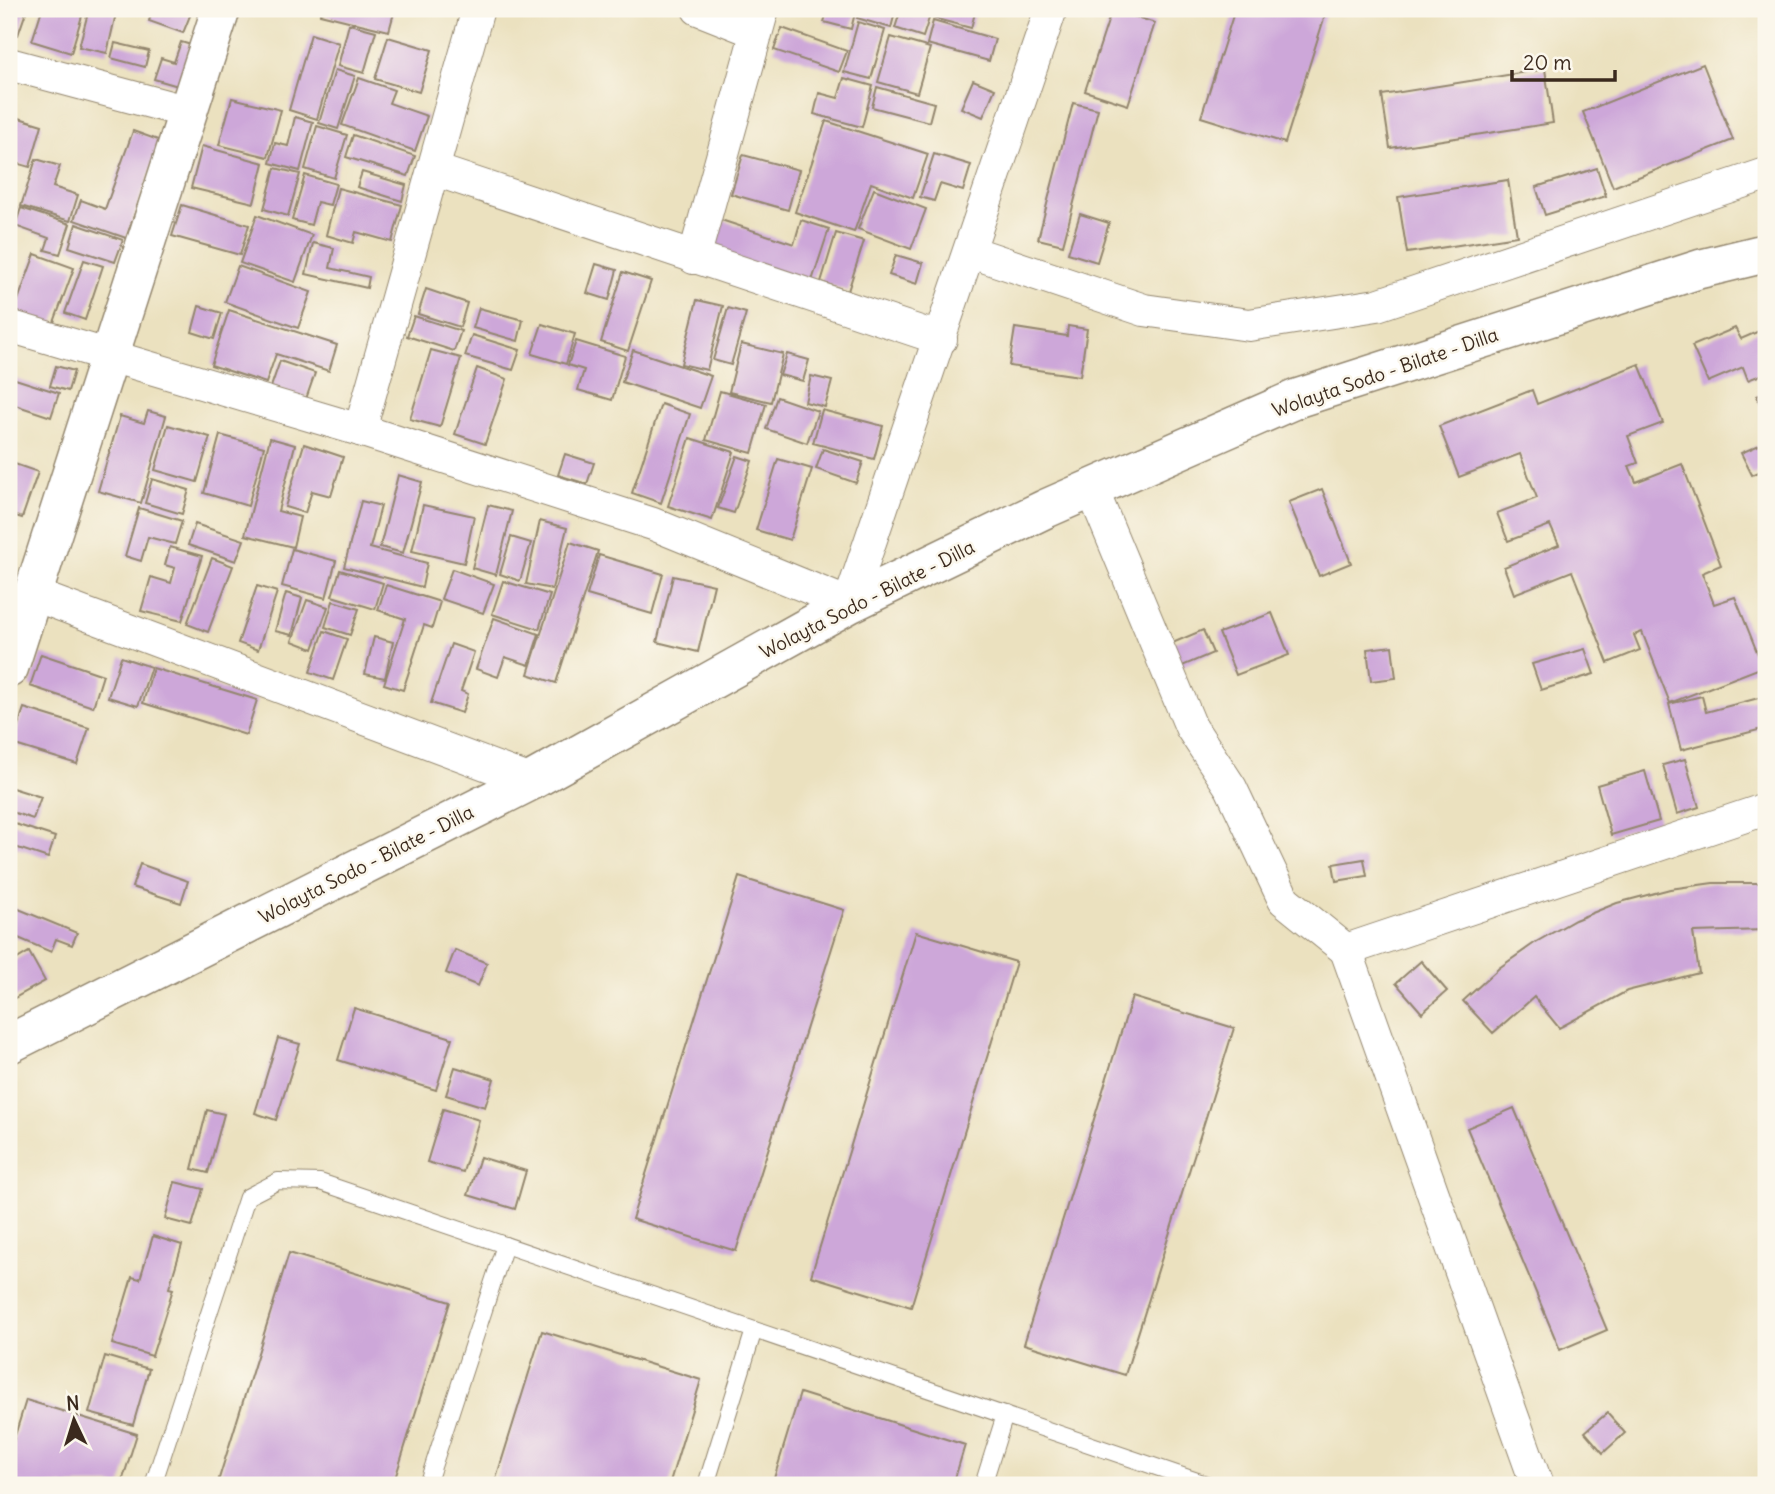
<svg xmlns="http://www.w3.org/2000/svg" width="1775" height="1494" font-family="Delius,sans-serif">
<rect width="100%" height="100%" fill="#fbf7ec"/>
<filter id="ink" filterUnits="userSpaceOnUse"><feTurbulence type="fractalNoise" baseFrequency=".0143" numOctaves="2"/><feDisplacementMap in="SourceGraphic" scale="14" xChannelSelector="R" yChannelSelector="G"/><feConvolveMatrix kernelMatrix="1 2 1 2 8 2 1 2 1" color-interpolation-filters="sRGB"/></filter>
<filter id="wash" filterUnits="userSpaceOnUse"><feTurbulence type="fractalNoise" baseFrequency=".00686" numOctaves="4" result="noise"/><feDisplacementMap in="SourceGraphic" scale="28" xChannelSelector="R" yChannelSelector="G"/><feGaussianBlur stdDeviation="1.57" result="paint"/><feColorMatrix in="noise" values="0 0 0 0 0 0 0 0 0 0 0 0 0 0 0 0 0 1.4 0 .05"/><feComposite in="paint" operator="in"/></filter>
<g filter="url(#wash)">
<rect width="100%" height="100%" fill="#ebe1bf"/>
<g id="blocks">
<g fill="#cda7d9">
<path d="M9 9H27L18 35 9 32Z"/>
<path d="M42 9H84L71 53 32 41Z"/>
<path d="M89 9H117L107 53 79 47Z"/>
<path d="M153 9H179L191 13 183 33 149 21Z"/>
<path d="M321 9H395L389 31 320 14Z"/>
<path d="M819 9H856L851 29 824 22 827 12Z"/>
<path d="M860 9H896L891 28 857 18Z"/>
<path d="M901 9H932L923 37 895 28Z"/>
<path d="M936 9H976L971 28 933 18Z"/>
<path d="M1112 9 1155 23 1128 105 1085 91Z"/>
<path d="M1235 9H1327L1285 143 1201 117Z"/>
<path d="M933 21 995 39 989 61 927 44Z"/>
<path d="M858 22 885 30 871 79 844 72Z"/>
<path d="M349 24 376 31 364 73 338 66Z"/>
<path d="M782 28 847 51 839 72 774 50Z"/>
<path d="M311 34 339 43 317 119 289 110Z"/>
<path d="M388 37 432 50 419 92 375 79Z"/>
<path d="M891 37 930 48 917 93 878 82Z"/>
<path d="M181 42 191 45 178 86 154 79 161 58 174 62Z"/>
<path d="M115 43 149 51 145 67 111 58Z"/>
<path d="M1703 64 1733 140 1613 187 1583 112Z"/>
<path d="M1545 69 1553 123 1390 148 1382 95Z"/>
<path d="M335 70 355 76 338 129 319 123Z"/>
<path d="M359 78 394 90 389 103 427 116 415 151 342 125Z"/>
<path d="M844 78 873 86 862 127 814 114 819 93 838 98Z"/>
<path d="M973 80 995 89 983 117 961 108Z"/>
<path d="M877 87 934 103 929 122 872 107Z"/>
<path d="M232 98 281 110 268 157 219 145Z"/>
<path d="M1073 103 1098 109 1063 245 1038 239Z"/>
<path d="M9 115 42 125 30 167 9 161Z"/>
<path d="M295 117 313 122 300 171 270 163 275 143 288 146Z"/>
<path d="M826 121 928 154 913 198 871 183 854 232 795 212Z"/>
<path d="M317 126 347 135 334 178 305 169Z"/>
<path d="M133 131 161 141 126 238 74 220 81 200 105 209Z"/>
<path d="M353 135 415 156 408 176 346 157Z"/>
<path d="M202 146 264 163 254 203 191 188Z"/>
<path d="M934 154 971 165 963 191 940 184 934 201 920 197Z"/>
<path d="M743 155 799 170 788 210 731 194Z"/>
<path d="M36 159 60 166 53 187 78 195 70 221 21 206Z"/>
<path d="M275 168 300 174 288 216 264 209Z"/>
<path d="M1597 168 1606 196 1545 215 1536 187Z"/>
<path d="M362 172 406 185 402 201 357 187Z"/>
<path d="M305 175 336 184 330 205 317 202 311 225 292 220Z"/>
<path d="M1508 180 1517 236 1407 253 1398 197Z"/>
<path d="M338 188 402 205 392 242 356 232 353 243 326 235Z"/>
<path d="M874 189 926 209 911 249 858 229Z"/>
<path d="M9 204 17 207 9 233Z"/>
<path d="M182 205 249 225 240 255 172 236Z"/>
<path d="M21 208 70 224 60 254 45 250 49 238 15 226Z"/>
<path d="M1080 214 1109 223 1097 262 1068 253Z"/>
<path d="M257 215 312 235 295 282 240 263Z"/>
<path d="M721 220 794 244 801 220 829 229 811 284 711 251Z"/>
<path d="M76 224 123 240 115 262 69 247Z"/>
<path d="M836 233 864 241 848 291 821 282Z"/>
<path d="M313 243 334 248 330 268 369 277 367 288 306 274Z"/>
<path d="M35 254 74 268 53 325 14 311Z"/>
<path d="M896 255 923 263 917 284 889 275Z"/>
<path d="M84 260 103 266 85 320 65 313Z"/>
<path d="M596 264 617 270 609 300 587 293Z"/>
<path d="M238 266 311 292 298 328 225 302Z"/>
<path d="M623 272 651 281 628 351 601 342Z"/>
<path d="M426 289 467 303 460 327 418 314Z"/>
<path d="M697 300 723 306 707 370 681 364Z"/>
<path d="M199 306 222 313 214 339 192 332Z"/>
<path d="M479 308 523 320 518 341 473 328Z"/>
<path d="M728 308 746 313 731 365 713 360Z"/>
<path d="M229 310 337 345 329 371 276 354 266 383 211 365Z"/>
<path d="M414 316 461 331 454 351 407 336Z"/>
<path d="M542 324 575 334 566 364 532 354Z"/>
<path d="M1068 326 1087 329 1080 376 1009 366 1015 328 1067 336Z"/>
<path d="M1735 328 1741 339 1766 328V373L1748 380 1743 367 1708 382 1692 346Z"/>
<path d="M472 335 520 350 513 370 465 356Z"/>
<path d="M576 341 625 356 612 400 578 390 584 370 568 365Z"/>
<path d="M741 344 783 354 771 402 729 392Z"/>
<path d="M431 350 461 358 440 427 410 419Z"/>
<path d="M633 350 711 376 700 408 622 382Z"/>
<path d="M787 354 809 360 803 381 780 375Z"/>
<path d="M280 361 315 373 306 399 271 387Z"/>
<path d="M1639 364 1663 423 1628 436 1638 463 1629 466 1636 482 1682 464 1721 565 1702 573 1714 604 1735 597 1763 667 1670 703 1642 632 1634 635 1640 650 1608 663 1572 571 1514 594 1504 567 1559 545 1550 525 1508 541 1497 513 1537 498 1520 454 1459 477 1439 426 1532 390 1537 404Z"/>
<path d="M56 366 74 371 68 391 50 386Z"/>
<path d="M477 368 507 379 485 444 455 434Z"/>
<path d="M811 376 832 381 825 407 805 402Z"/>
<path d="M9 377 59 393 51 417 9 403Z"/>
<path d="M720 391 766 404 752 453 706 440Z"/>
<path d="M1766 392V419L1757 396Z"/>
<path d="M777 397 818 411 807 443 766 429Z"/>
<path d="M661 404 690 414 661 503 632 493Z"/>
<path d="M822 410 883 426 874 459 813 443Z"/>
<path d="M148 411 166 416 141 503 98 491 120 416 144 423Z"/>
<path d="M168 425 210 437 197 482 155 470Z"/>
<path d="M220 435 264 447 248 506 204 493Z"/>
<path d="M270 438 295 445 278 511 300 517 293 547 245 535Z"/>
<path d="M690 438 734 452 712 520 668 506Z"/>
<path d="M1766 442V469L1752 475 1741 453Z"/>
<path d="M304 444 343 457 331 496 312 491 305 513 285 507Z"/>
<path d="M823 449 863 462 856 483 816 469Z"/>
<path d="M565 454 594 463 587 484 558 475Z"/>
<path d="M737 456 752 461 734 513 718 508Z"/>
<path d="M778 459 812 469 790 540 756 530Z"/>
<path d="M9 462 38 472 22 518 9 514Z"/>
<path d="M398 475 422 482 403 553 380 547Z"/>
<path d="M152 479 189 490 182 514 145 503Z"/>
<path d="M1322 489 1351 563 1319 576 1289 502Z"/>
<path d="M361 501 381 506 370 548 427 563 422 587 344 567Z"/>
<path d="M423 505 474 516 464 563 412 551Z"/>
<path d="M488 505 512 511 496 575 472 568Z"/>
<path d="M139 508 182 521 175 544 148 537 141 561 125 556Z"/>
<path d="M540 521 567 528 552 589 526 584Z"/>
<path d="M195 524 244 540 236 561 188 545Z"/>
<path d="M511 537 531 543 520 581 500 574Z"/>
<path d="M570 542 598 551 556 683 528 674Z"/>
<path d="M170 547 202 556 182 621 141 611 151 577 171 583 175 568 165 565Z"/>
<path d="M292 549 336 561 326 598 282 586Z"/>
<path d="M599 555 663 574 652 614 587 595Z"/>
<path d="M212 558 233 566 208 632 187 624Z"/>
<path d="M452 569 494 584 483 613 441 599Z"/>
<path d="M340 570 383 583 375 609 332 596Z"/>
<path d="M673 576 714 585 698 652 657 642Z"/>
<path d="M503 581 550 595 539 629 492 614Z"/>
<path d="M386 585 440 602 432 628 424 625 403 690 384 684 405 619 378 610Z"/>
<path d="M257 586 277 592 258 650 238 643Z"/>
<path d="M286 593 302 598 292 635 275 631Z"/>
<path d="M307 600 328 607 313 649 292 641Z"/>
<path d="M333 601 359 609 350 635 325 627Z"/>
<path d="M1272 613 1289 655 1236 675 1219 633Z"/>
<path d="M494 618 539 634 529 665 505 657 498 677 476 669Z"/>
<path d="M1203 630 1213 653 1180 667 1170 644Z"/>
<path d="M324 631 347 639 333 680 310 672Z"/>
<path d="M374 637 393 642 385 678 365 674Z"/>
<path d="M451 644 474 652 461 691 468 694 462 713 431 703Z"/>
<path d="M1392 646 1396 678 1371 681 1367 649Z"/>
<path d="M1585 649 1594 674 1541 690 1532 664Z"/>
<path d="M41 654 103 675 93 707 30 686Z"/>
<path d="M121 657 151 667 138 706 108 697Z"/>
<path d="M153 668 257 700 246 735 143 703Z"/>
<path d="M1702 696 1706 712 1766 696V728L1681 750 1669 704Z"/>
<path d="M24 708 89 728 77 764 12 744Z"/>
<path d="M1685 759 1699 807 1677 814 1663 765Z"/>
<path d="M1645 771 1659 821 1611 835 1597 785Z"/>
<path d="M9 787 41 797 33 819 9 811Z"/>
<path d="M9 822 55 837 48 858 9 845Z"/>
<path d="M1364 859 1367 876 1336 881 1333 864Z"/>
<path d="M140 864 188 881 181 903 132 887Z"/>
<path d="M739 877 844 910 736 1251 632 1219Z"/>
<path d="M1713 883H1766V930L1693 932 1699 973 1627 991 1559 1028 1534 997 1493 1033 1463 1001 1499 968 1536 942 1575 920 1617 903 1670 889Z"/>
<path d="M9 905 77 933 72 945 56 939 51 952 9 934Z"/>
<path d="M916 932 1016 962 911 1307 811 1276Z"/>
<path d="M455 950 487 963 478 986 446 973Z"/>
<path d="M29 952 45 981 9 1001V964Z"/>
<path d="M1421 961 1447 991 1422 1013 1396 983Z"/>
<path d="M1132 997 1234 1028 1125 1375 1024 1344Z"/>
<path d="M354 1008 452 1038 436 1090 338 1060Z"/>
<path d="M278 1038 300 1044 276 1120 255 1113Z"/>
<path d="M455 1067 494 1079 485 1107 446 1095Z"/>
<path d="M1514 1108 1607 1330 1560 1350 1467 1128Z"/>
<path d="M443 1109 479 1120 463 1172 427 1162Z"/>
<path d="M207 1110 224 1114 208 1173 192 1169Z"/>
<path d="M480 1157 526 1171 515 1209 468 1195Z"/>
<path d="M175 1182 203 1189 192 1226 165 1219Z"/>
<path d="M153 1236 182 1245 169 1288 173 1289 152 1356 112 1344 132 1277 140 1279Z"/>
<path d="M289 1253 450 1302 393 1485H217Z"/>
<path d="M542 1331 701 1380 669 1485H494Z"/>
<path d="M105 1356 149 1369 133 1425 89 1413Z"/>
<path d="M800 1393 965 1445 953 1485H772Z"/>
<path d="M26 1400 137 1434 121 1485H9V1455Z"/>
<path d="M1607 1413 1625 1433 1603 1453 1585 1432Z"/>
</g>
</g>
</g>
<g filter="url(#ink)">
<use href="#blocks" fill-opacity="0" stroke="#93866e" stroke-width="2"/>
<g fill="none" stroke-linecap="round" stroke-linejoin="round">
<defs>
<g id="lane">
<path d="M153 1485 247 1197 278 1181 320 1182 1209 1485"/>
<path d="M427 1485 505 1245"/>
<path d="M706 1485 754 1330"/>
<path d="M983 1485 1005 1415"/>
</g>
<g id="street">
<path d="M698 9 756 32"/>
<path d="M9 64 188 112"/>
<path d="M435 170 941 339"/>
<path d="M971 252 1144 310 1249 325 1377 305 1766 174"/>
<path d="M694 258 763 9"/>
<path d="M9 326 360 430 653 524 849 604 1051 9"/>
<path d="M360 430 478 9"/>
<path d="M1092 489 1191 727 1231 788 1284 900 1346 950 1766 809"/>
<path d="M32 594 531 781"/>
<path d="M1346 950 1537 1485"/>
</g>
<g id="secondary">
<path d="M9 668 221 9"/>
<path d="M9 1044 531 781 849 604 1045 509 1298 398 1700 269 1766 253"/>
</g>
</defs>
<use href="#lane" stroke="#93866e" stroke-width="18"/>
<use href="#street" stroke="#93866e" stroke-width="34"/>
<use href="#secondary" stroke="#93866e" stroke-width="41"/>
<use href="#lane" stroke="#fff" stroke-width="16"/>
<use href="#street" stroke="#fff" stroke-width="32"/>
<use href="#secondary" stroke="#fff" stroke-width="38"/>
</g>
</g>
<g text-anchor="middle" stroke-width="5" stroke-linejoin="round" paint-order="stroke">
<g font-size="19" fill="#3b2a1e" stroke="#fbf7ec">
<text transform="translate(1385 372) rotate(-19)" y="7">Wolayta Sodo - Bilate - Dilla</text>
<text transform="translate(867 599) rotate(-27)" y="7">Wolayta Sodo - Bilate - Dilla</text>
<text transform="translate(366 864) rotate(-27)" y="7">Wolayta Sodo - Bilate - Dilla</text>
</g>
</g>
<rect width="1775" height="1494" fill="none" stroke="#fbf7ec" stroke-width="35"/>
<g transform="translate(74 1420) rotate(356)" stroke="#fbf7ec" stroke-width="5" paint-order="stroke">
<path d="M0-5L12 26L0 18L-12 26Z" fill="#3b2a1e"/>
<text y="-10" font-size="19" font-weight="bold" text-anchor="middle" fill="#3b2a1e">N</text>
</g>
<path d="M1512 70v10h103v-10" fill="none" stroke="#3b2a1e" stroke-width="3.5"/>
<text x="1523" y="70" font-size="21" fill="#3b2a1e" stroke="#fbf7ec" stroke-width="5" paint-order="stroke">20 m</text>
</svg>
